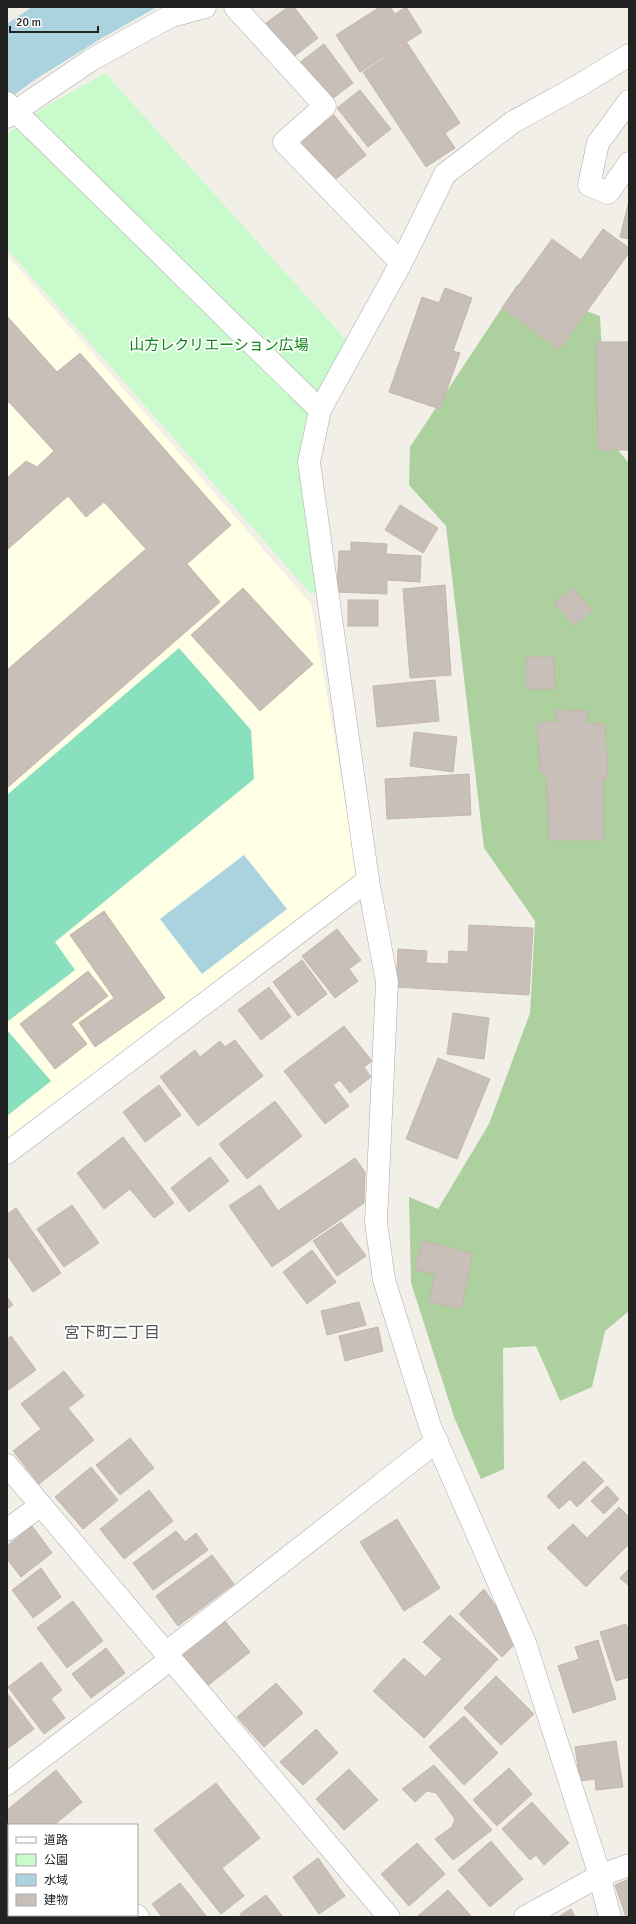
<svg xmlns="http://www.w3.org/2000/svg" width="636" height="1924" font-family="Signika,'Noto Sans JP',sans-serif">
<rect width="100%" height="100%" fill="#f2efe9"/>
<path fill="#ffffe5" d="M7 255 311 604 358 873 319 904 7 1139Z"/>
<path fill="#add19e" d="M517 285 600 316 606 436 629 463V1311L605 1331 592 1387 560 1401 536 1346 503 1348 504 1469 481 1479 454 1417 411 1283 409 1197 438 1209 489 1124 530 1013 535 921 484 848 446 526 409 485 410 447Z"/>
<path fill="#c8facc" d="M105 73 348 342 310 417 319 591 311 594 7 249V134L43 108Z"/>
<g fill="#88e0be">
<path d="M179 648 251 730 254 779 55 942 75 970 7 1022V795Z"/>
<path d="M7 1030 51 1081 7 1116Z"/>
</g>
<g fill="#aad3df">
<path d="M32 7H157L102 38 36 79 7 100V24Z"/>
<path d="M244 855 287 909 202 974 160 919Z"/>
</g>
<g fill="#c7bfb8" stroke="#c4b6ab">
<path d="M288 7H294L318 38 292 58 266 23Z"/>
<path d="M380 7H390L395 14 406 7 422 32 360 72 336 35Z"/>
<path d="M407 43 460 123 445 133 455 148 426 167 363 72Z"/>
<path d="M324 44 353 83 328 102 299 63Z"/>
<path d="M360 90 391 129 368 147 337 108Z"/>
<path d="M334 115 366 155 332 182 301 142Z"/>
<path d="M629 201V239L620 237Z"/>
<path d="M603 229 629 248V253L559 350 502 308 552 239 581 260Z"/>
<path d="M445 288 472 298 453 351 460 353 440 409 389 392 422 297 439 303Z"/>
<path d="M7 316 57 372 80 353 231 525 187 564 220 602 7 788V670L146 549 104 502 86 517 68 496 7 550V478L26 461 37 467 54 451 9 402 7 404Z"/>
<path d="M596 342H629V450H598Z"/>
<path d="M400 505 438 528 423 553 385 530Z"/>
<path d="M351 542 387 544 386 554 421 556 420 582 387 580V594L337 592 339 551H351Z"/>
<path d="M445 585 451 675 410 678 403 589Z"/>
<path d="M243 588 313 664 260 711 191 635Z"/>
<path d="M573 588 593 611 573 626 554 602Z"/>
<rect x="348" y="600" width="30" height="26"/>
<path d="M526 657H554L555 689H526Z"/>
<path d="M435 680 439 721 377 727 373 686Z"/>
<path d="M555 710 588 711 587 723 605 724 608 778H603L604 840H549L546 774 540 773 537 722H556Z"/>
<path d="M414 732 457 737 453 772 410 766Z"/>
<path d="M469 774 471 815 387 819 385 779Z"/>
<path d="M104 911 165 998 95 1047 79 1023 114 998 70 935Z"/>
<path d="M469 925 533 928 529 995 396 987 398 949 427 951 426 963 448 964 449 951 468 952Z"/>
<path d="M337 929 361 960 349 969 358 981 335 998 302 956Z"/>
<path d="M302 960 327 994 298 1016 273 982Z"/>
<path d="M88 971 108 996 71 1024 87 1044 55 1069 20 1024Z"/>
<path d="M269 987 291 1017 261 1040 238 1010Z"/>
<path d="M453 1013 489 1018 484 1059 447 1054Z"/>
<path d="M344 1026 372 1061 364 1067 371 1077 350 1093 340 1080 333 1085 349 1106 325 1124 284 1071Z"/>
<path d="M235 1040 263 1076 198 1126 160 1077 195 1050 200 1057 220 1041 225 1047Z"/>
<path d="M438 1058 490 1079 457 1159 406 1139Z"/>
<path d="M159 1085 181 1115 145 1142 123 1112Z"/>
<path d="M275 1101 302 1136 247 1179 219 1144Z"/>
<path d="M123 1137 174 1203 154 1218 130 1189 104 1209 77 1173Z"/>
<path d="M210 1157 229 1181 189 1212 171 1188Z"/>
<path d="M355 1158 365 1172 364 1203 272 1267 229 1206 260 1185 278 1211Z"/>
<path d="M72 1205 99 1243 64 1267 37 1229Z"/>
<path d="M16 1208 61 1273 33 1292 7 1255V1214Z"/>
<path d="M341 1222 366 1256 337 1276 313 1241Z"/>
<path d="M422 1241 473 1253 461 1309 429 1302 435 1274 415 1270Z"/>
<path d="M312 1250 336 1282 307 1304 283 1272Z"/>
<path d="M7 1297 13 1305 7 1309Z"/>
<path d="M359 1302 366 1325 327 1335 321 1311Z"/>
<path d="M378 1327 383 1351 345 1361 339 1336Z"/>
<path d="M11 1336 36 1370 7 1391V1339Z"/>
<path d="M64 1371 84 1396 68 1408 94 1440 39 1484 13 1451 41 1429 21 1404Z"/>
<path d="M130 1438 154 1468 120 1495 96 1465Z"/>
<path d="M584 1461 604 1481 577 1507 570 1499 559 1509 547 1496Z"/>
<path d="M91 1467 118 1500 83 1529 55 1497Z"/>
<path d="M607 1486 619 1499 604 1514 591 1501Z"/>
<path d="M149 1490 173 1521 124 1559 100 1529Z"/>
<path d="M619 1507 629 1517V1544L586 1587 547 1548 573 1524 587 1538Z"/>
<path d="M397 1519 440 1588 404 1611 360 1542Z"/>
<path d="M32 1526 52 1553 21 1577 7 1559V1546Z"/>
<path d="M176 1531 185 1542 196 1533 208 1550 153 1590 133 1563Z"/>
<path d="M212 1555 234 1584 178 1626 156 1596Z"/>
<path d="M41 1568 61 1597 33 1618 12 1590Z"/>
<path d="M629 1569V1586L620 1578Z"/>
<path d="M484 1589 519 1640 502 1657 459 1614Z"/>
<path d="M73 1601 103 1641 67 1668 37 1628Z"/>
<path d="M450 1615 498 1659 424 1738 373 1691 404 1658 425 1677 442 1659 423 1642Z"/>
<path d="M224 1620 250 1652 206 1687 180 1655Z"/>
<path d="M626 1624 629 1632V1677L616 1681 600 1632Z"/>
<path d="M598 1640 616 1699 573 1713 558 1666 579 1659 575 1647Z"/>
<path d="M106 1648 125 1673 91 1698 72 1674Z"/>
<path d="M41 1662 62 1690 51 1699 65 1718 44 1734 8 1687Z"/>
<path d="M496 1676 534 1714 501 1745 464 1708Z"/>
<path d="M276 1683 303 1713 264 1747 237 1717Z"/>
<path d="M7 1693 34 1729 7 1749Z"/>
<path d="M464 1716 498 1753 464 1785 429 1747Z"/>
<path d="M316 1729 338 1753 303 1785 280 1762Z"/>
<path d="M616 1741 623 1787 596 1790 595 1779 580 1781 575 1747Z"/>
<path d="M434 1765 492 1830 453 1860 435 1839 452 1827 455 1819 436 1793 427 1791 415 1802 402 1789Z"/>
<path d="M509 1768 532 1794 497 1826 473 1800Z"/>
<path d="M349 1769 378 1800 344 1830 316 1799Z"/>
<path d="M56 1770 82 1802 54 1825H9V1828L7 1826V1810Z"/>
<path d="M216 1783 260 1838 222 1868 244 1896 221 1914 154 1830Z"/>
<path d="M532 1802 569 1843 544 1865 536 1855 530 1860 502 1829Z"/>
<path d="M491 1841 523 1879 490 1907 458 1870Z"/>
<path d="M417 1843 445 1874 409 1906 381 1874Z"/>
<path d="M318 1858 345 1896 319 1914 293 1877Z"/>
<path d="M629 1879V1917H626L615 1885Z"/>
<path d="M180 1883 207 1917H162L152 1904Z"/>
<path d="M448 1890 472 1917H417Z"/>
<path d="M266 1895 283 1917H242L240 1914Z"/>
<path d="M571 1909 575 1917H558Z"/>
<path d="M87 1915H117L118 1917H85Z"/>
</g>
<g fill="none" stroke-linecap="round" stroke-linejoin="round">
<defs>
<g id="street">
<path d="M235 7 325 106 284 142 401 263"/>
<path d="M629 101 598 143 589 185 608 193 629 163"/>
<path d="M7 103 320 410"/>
<path d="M7 117 91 60 169 17 205 7"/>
<path d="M7 1153 368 880"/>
<path d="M7 1465 389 1917"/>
<path d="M7 1530 41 1505"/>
<path d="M166 1653 437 1441"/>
<path d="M7 1784 171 1659"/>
<path d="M136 1915 138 1917"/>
<path d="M65 1917 67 1915"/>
<path d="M525 1917 599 1876 629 1865"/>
<path d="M610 1917 596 1863 525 1643 430 1426 384 1280 376 1222 387 982 368 880 309 462 320 410 401 263 445 174 513 122 580 85 629 55"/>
</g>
</defs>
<use href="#street" stroke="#a9a9a9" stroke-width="23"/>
<use href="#street" stroke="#fff" stroke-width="22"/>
</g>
<g text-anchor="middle" stroke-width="3.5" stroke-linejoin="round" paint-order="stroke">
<g font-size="15" fill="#0c8416" stroke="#fff">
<text x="219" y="350">山方レクリエーション広場</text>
</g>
<g font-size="16" fill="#555" stroke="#fff">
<text x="112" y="1338">宮下町二丁目</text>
</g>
</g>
<rect width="636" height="1924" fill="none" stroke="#222222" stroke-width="16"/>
<rect x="8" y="1824" width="130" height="92" fill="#ffffff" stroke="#a7a7a7"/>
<rect x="16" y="1837" width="20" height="6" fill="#ffffff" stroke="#a7a7a7"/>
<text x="44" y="1844" font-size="12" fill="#222222">道路</text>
<rect x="16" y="1854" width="20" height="12" fill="#c8facc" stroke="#a7a7a7"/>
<text x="44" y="1864" font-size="12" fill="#222222">公園</text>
<rect x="16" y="1874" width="20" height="12" fill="#aad3df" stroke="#a7a7a7"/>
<text x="44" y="1884" font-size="12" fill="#222222">水域</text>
<rect x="16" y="1894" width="20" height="12" fill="#c7bfb8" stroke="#a7a7a7"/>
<text x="44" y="1904" font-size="12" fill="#222222">建物</text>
<path d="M10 26v6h88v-6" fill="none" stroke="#222222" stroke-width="2"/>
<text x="16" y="26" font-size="12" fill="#222222" stroke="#ffffff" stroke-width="3" paint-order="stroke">20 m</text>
</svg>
